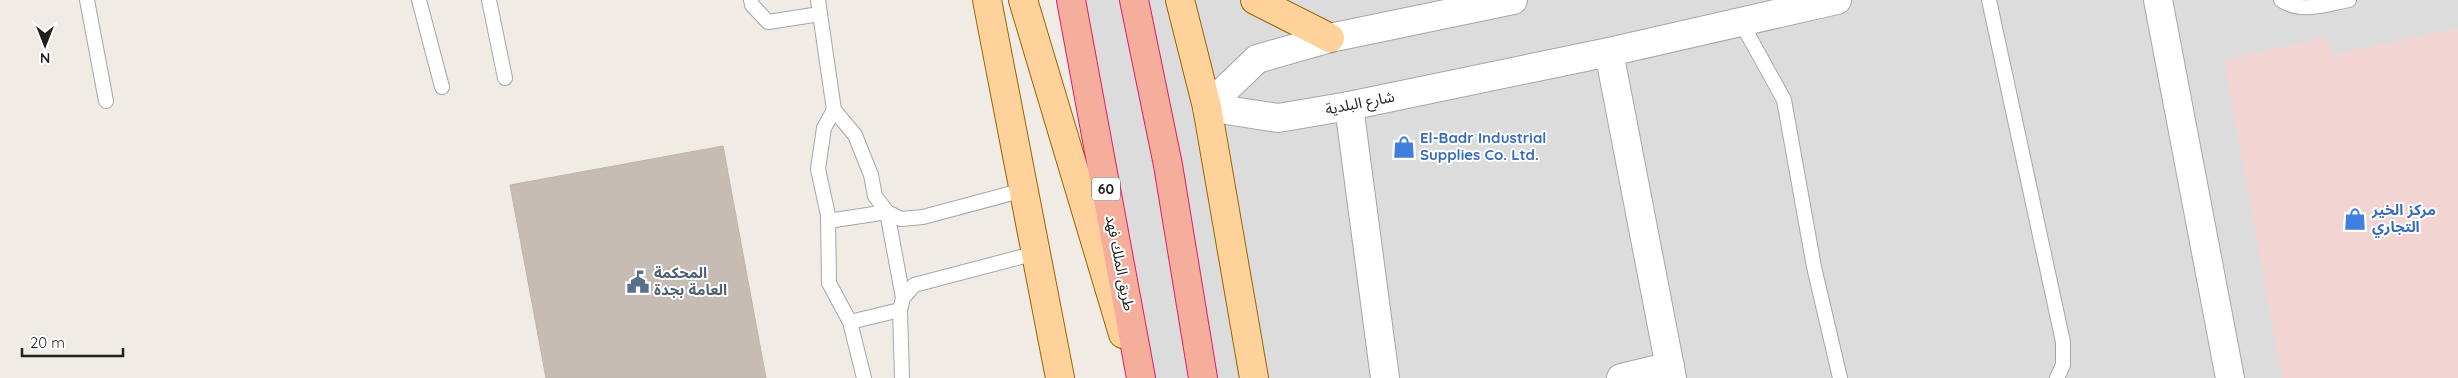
<svg xmlns="http://www.w3.org/2000/svg" width="2458" height="378" font-family="Quicksand,'Noto Sans Arabic',sans-serif">
<rect width="100%" height="100%" fill="#f0ece5"/>
<path fill="#dddcdc" d="M1080 0H2458V378H1149Z"/>
<path fill="#f2d4d3" d="M2458 28V378H2282L2224 60 2327 37 2332 55Z"/>
<path fill="#c6bcb4" stroke="#c3b2a6" d="M723 146 766 378H546L510 185Z"/>
<g fill="none" stroke-linecap="round" stroke-linejoin="round">
<defs>
<g id="service">
<path d="M87 0 106 101"/>
<path d="M419 0 442 87"/>
<path d="M489 0 505 78"/>
<path d="M751 0 752 5 768 22 820 14"/>
<path d="M818 0 834 110 855 135 871 175 875 196 887 212 901 219 923 217 1024 190"/>
<path d="M1989 0 2063 342V365L2057 378"/>
<path d="M2281 0C2301 14 2327 4 2349 0"/>
<path d="M1741 22 1784 100 1814 267 1840 378"/>
<path d="M834 110 824 128 818 169 828 215 829 283 850 322 864 378"/>
<path d="M887 212 903 298"/>
<path d="M828 221 887 212"/>
<path d="M850 322 900 310"/>
<path d="M902 378 900 310 903 298 914 285 1036 253"/>
</g>
<g id="minor">
<path d="M2158 0 2230 378"/>
<path d="M1609 52 1672 378"/>
<path d="M1349 106 1385 378"/>
<path d="M1621 378 1670 366"/>
</g>
<g id="tertiary">
<path d="M1207 107 1278 118 1349 106 1609 52 1837 0"/>
<path d="M1207 107 1257 59 1330 38 1513 0"/>
</g>
<g id="primary">
<path d="M987 0 1060 378"/>
<path d="M1023 0 1123 334"/>
<path d="M1180 0 1207 107 1254 378"/>
<path d="M1255 0 1330 38"/>
</g>
<g id="trunk">
<path d="M1071 0 1141 378"/>
<path d="M1134 0 1168 165 1203 378"/>
</g>
</defs>
<use href="#service" stroke="#a6a6a6" stroke-width="16"/>
<use href="#minor" stroke="#a6a6a6" stroke-width="30"/>
<use href="#tertiary" stroke="#a6a6a6" stroke-width="30"/>
<use href="#primary" stroke="#9a6400" stroke-width="30"/>
<use href="#trunk" stroke="#e41c65" stroke-width="30"/>
<use href="#service" stroke="#fff" stroke-width="14"/>
<use href="#minor" stroke="#fff" stroke-width="28"/>
<use href="#tertiary" stroke="#fff" stroke-width="28"/>
<use href="#primary" stroke="#ffd29b" stroke-width="28"/>
<use href="#trunk" stroke="#f5ae9c" stroke-width="28"/>
</g>
<defs>
<symbol id="shop-bare" viewBox="-9 -9 18 18"><path d="M-5-2.5h2.3a2.7 3.5 0 0 1 5.4 0H5L5.5 6h-11ZM-1.5-2.5h3a1.5 2.3 0 0 0-3 0Z" fill="#3f7fe0" stroke="#fff" stroke-width="2.5" paint-order="stroke"/></symbol>
<symbol id="civic-bare" viewBox="-9 -9 18 18"><path d="M-.6-6.5H3V-4.5H.6V-3L4-1V1h2V6H-6V1h2V-1L-.6-3ZM-1.2 2.5V6h2.4V2.5Z" fill="#5c6f8a" stroke="#fff" stroke-width="2.5" paint-order="stroke"/></symbol>
</defs>
<g fill-rule="evenodd">
<use href="#shop-bare" x="1388" y="131" width="32" height="32"/>
<use href="#shop-bare" x="2339" y="203" width="32" height="32"/>
<use href="#civic-bare" x="622" y="266" width="32" height="32"/>
</g>
<g text-anchor="middle" stroke-width="4" stroke-linejoin="round" paint-order="stroke">
<rect fill="#fff" stroke="#626262" stroke-width="1" x="1092" y="177.5" width="28" height="23" rx="4"/>
<g font-size="14" font-weight="bold" fill="#1f1f1f">
<text x="1106" y="194">60</text>
</g>
<g font-size="15" fill="#1f1f1f" stroke="#fff">
<text transform="translate(1360 103) rotate(-11)" y="5">شارع البلدية</text>
<text transform="translate(1120 263) rotate(79)" y="5">طريق الملك فهد</text>
</g>
<g font-size="15" font-weight="bold" fill="#366cbe" stroke="#fff" text-anchor="start">
<text x="1420" y="143">El-Badr Industrial<tspan x="1420" dy="17">Supplies Co. Ltd.</tspan></text>
<text x="2372" y="215">مركز الخير<tspan x="2372" dy="17">التجاري</tspan></text>
</g>
<g font-size="15" font-weight="bold" fill="#4e5e75" stroke="#fff" text-anchor="start">
<text x="654" y="278">المحكمة<tspan x="654" dy="17">العامة بجدة</tspan></text>
</g>
</g>
<g transform="translate(45 45) rotate(180)" stroke="#ffffff" stroke-width="4" paint-order="stroke">
<path d="M0-4L9 19L0 12L-9 19Z" fill="#1f1f1f"/>
<text y="-8" font-size="14" font-weight="bold" text-anchor="middle" fill="#1f1f1f">N</text>
</g>
<path d="M22 348v8h101v-8" fill="none" stroke="#1f1f1f" stroke-width="2.5"/>
<text x="30" y="348" font-size="15" fill="#1f1f1f" stroke="#ffffff" stroke-width="4" paint-order="stroke">20 m</text>
</svg>
